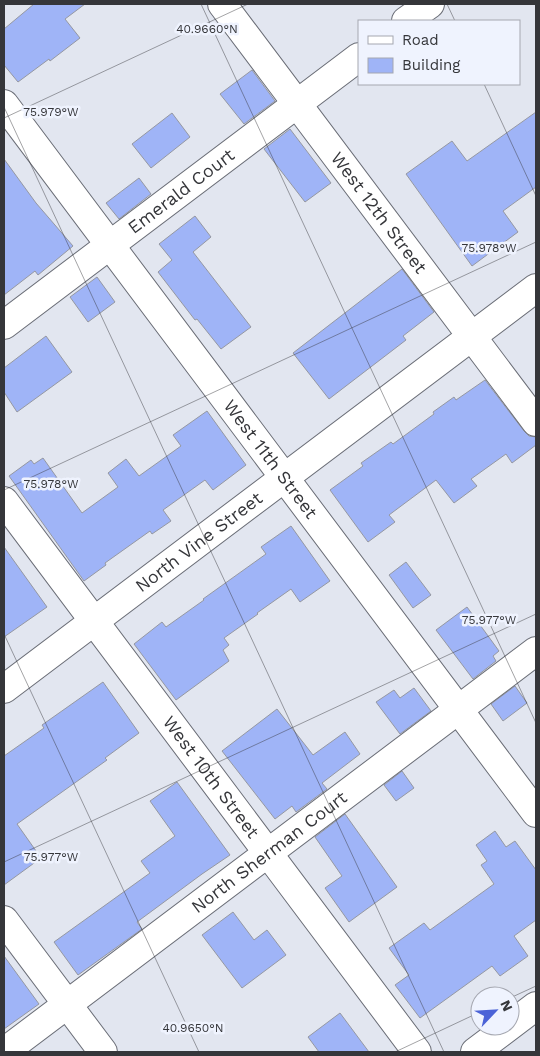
<svg xmlns="http://www.w3.org/2000/svg" width="540" height="1056" font-family="'Work Sans',sans-serif">
<rect width="100%" height="100%" fill="#e2e6f0"/>
<g fill="#9fb4f7" stroke="#9598a2">
<path d="M34 4H85L65 19 80 38 50 61 49 59 18 82 4 65V29Z"/>
<path d="M252 70 275 101 244 124 220 94Z"/>
<path d="M536 112V187L503 211 518 232 472 266 406 174 452 141 467 161Z"/>
<path d="M172 113 190 137 151 168 132 144Z"/>
<path d="M290 129 331 183 305 202 264 149Z"/>
<path d="M4 159 36 203 73 246 38 275 35 271 4 295Z"/>
<path d="M139 178 151 194 119 219 106 203Z"/>
<path d="M195 216 211 237 193 252 251 327 221 349 197 319 195 320 158 272 172 260 159 244Z"/>
<path d="M402 269 434 312 403 336 406 340 329 399 293 353Z"/>
<path d="M97 277 115 302 88 322 70 297Z"/>
<path d="M46 336 72 372 17 412 4 392V368Z"/>
<path d="M485 380 524 431 529 436 536 437V445L512 463 506 454 471 479 477 486 454 503 436 480 389 515 395 522 368 542 330 490 363 466 361 463 391 442 393 444 434 414 433 412 454 397 456 400Z"/>
<path d="M207 411 246 465 213 490 205 480 163 510 171 521 152 534 150 531 105 563 106 565 84 581 9 476 31 460 34 464 43 458 82 513 118 487 108 473 126 459 139 476 181 446 173 435Z"/>
<path d="M291 526 330 581 300 602 291 589 257 613 258 614 224 638 229 645 223 650 229 661 176 700 134 644 162 622 166 627 204 600 203 599 266 554 261 547Z"/>
<path d="M4 547 47 607 4 637Z"/>
<path d="M406 562 431 595 413 608 389 575Z"/>
<path d="M467 607 499 651 493 656 496 661 473 679 436 630Z"/>
<path d="M103 682 139 733 105 758 107 760 17 824 41 858 4 885V756L44 728 42 725Z"/>
<path d="M515 686 527 703 503 721 491 704Z"/>
<path d="M414 688 431 711 400 734 376 702 394 690 400 698Z"/>
<path d="M277 709 313 755 345 732 360 754 322 783 327 789 296 812 292 806 275 819 222 751Z"/>
<path d="M402 771 414 788 396 801 384 785Z"/>
<path d="M177 782 230 855 202 874 137 922 142 929 78 975 54 942 150 873 141 861 175 836 150 801Z"/>
<path d="M345 814 397 887 349 922 325 888 342 876 315 837Z"/>
<path d="M495 831 506 847 515 841 536 870V920L514 936 528 956 500 976 492 966 420 1018 395 985 409 975 389 948 424 923 430 930 494 884 481 865 487 861 476 845Z"/>
<path d="M233 912 254 940 267 930 286 955 242 988 202 935Z"/>
<path d="M4 956 39 1004 4 1029Z"/>
<path d="M340 1013 369 1052H319L308 1037Z"/>
</g>
<g fill="none" stroke-linecap="round" stroke-linejoin="round">
<defs>
<g id="minor">
<path id="s1" d="M222 4 536 422"/>
<path d="M406 21 430 4"/>
<path id="s2" d="M4 104 536 813"/>
<path id="s3" d="M4 325 359 57"/>
<path id="s4" d="M4 501 417 1052"/>
<path id="s5" d="M4 689 536 288"/>
<path d="M4 920 103 1052"/>
<path id="s6" d="M4 1052 536 651"/>
</g>
<path id="major" d="M475 1052 536 1006"/>
</defs>
<use href="#minor" stroke="#6a6d76" stroke-width="30"/>
<use href="#major" stroke="#6a6d76" stroke-width="30"/>
<use href="#minor" stroke="#fff" stroke-width="28"/>
<use href="#major" stroke="#fff" stroke-width="28"/>
</g>
<path fill="none" stroke="#35363a" stroke-width="1" stroke-opacity="0.45" d="M201 4 536 723M447 4 455 21M484 84 536 196M4 107 444 1052M4 118 248 4M4 490 536 242M4 634 199 1052M4 862 536 614M510 998 536 986M395 1052 480 1012"/>
<g text-anchor="middle" stroke-width="5" stroke-linejoin="round" paint-order="stroke">
<g font-size="18" fill="#35363a" stroke="#eff3fe">
<text dy="6" stroke="none"><textPath href="#s3" startOffset="222">Emerald Court</textPath></text>
<text dy="6" stroke="none"><textPath href="#s1" startOffset="261">West 12th Street</textPath></text>
<text dy="6" stroke="none"><textPath href="#s2" startOffset="444">West 11th Street</textPath></text>
<text dy="6" stroke="none"><textPath href="#s5" startOffset="244">North Vine Street</textPath></text>
<text dy="6" stroke="none"><textPath href="#s4" startOffset="345">West 10th Street</textPath></text>
<text dy="6" stroke="none"><textPath href="#s6" startOffset="332">North Sherman Court</textPath></text>
</g>
</g>
<g font-size="12" text-anchor="middle" fill="#35363a" stroke="#eff3fe" stroke-width="5" stroke-linejoin="round" paint-order="stroke">
<text x="207" y="33">40.9660°N</text>
<text x="51" y="116">75.979°W</text>
<text x="489" y="252">75.978°W</text>
<text x="51" y="488">75.978°W</text>
<text x="489" y="624">75.977°W</text>
<text x="51" y="861">75.977°W</text>
<text x="193" y="1032">40.9650°N</text>
</g>
<rect width="540" height="1056" fill="none" stroke="#35363a" stroke-width="10"/>
<rect x="358" y="20" width="162" height="65" fill="#eff3fe" stroke="#a5a7b0"/>
<rect x="368" y="36" width="25" height="8" fill="#ffffff" stroke="#a5a7b0"/>
<text x="402" y="45" font-size="15" fill="#35363a">Road</text>
<rect x="368" y="58" width="25" height="15" fill="#9fb4f7" stroke="#a5a7b0"/>
<text x="402" y="70" font-size="15" fill="#35363a">Building</text>
<g transform="translate(495 1011) rotate(65)"><circle r="24" fill="#eff3fe" stroke="#a5a7b0"/>
<path d="M0-4L9 19L0 12L-9 19Z" fill="#4b63d7"/>
<text y="-8" font-size="14" font-weight="bold" text-anchor="middle" fill="#35363a">N</text>
</g>
</svg>
